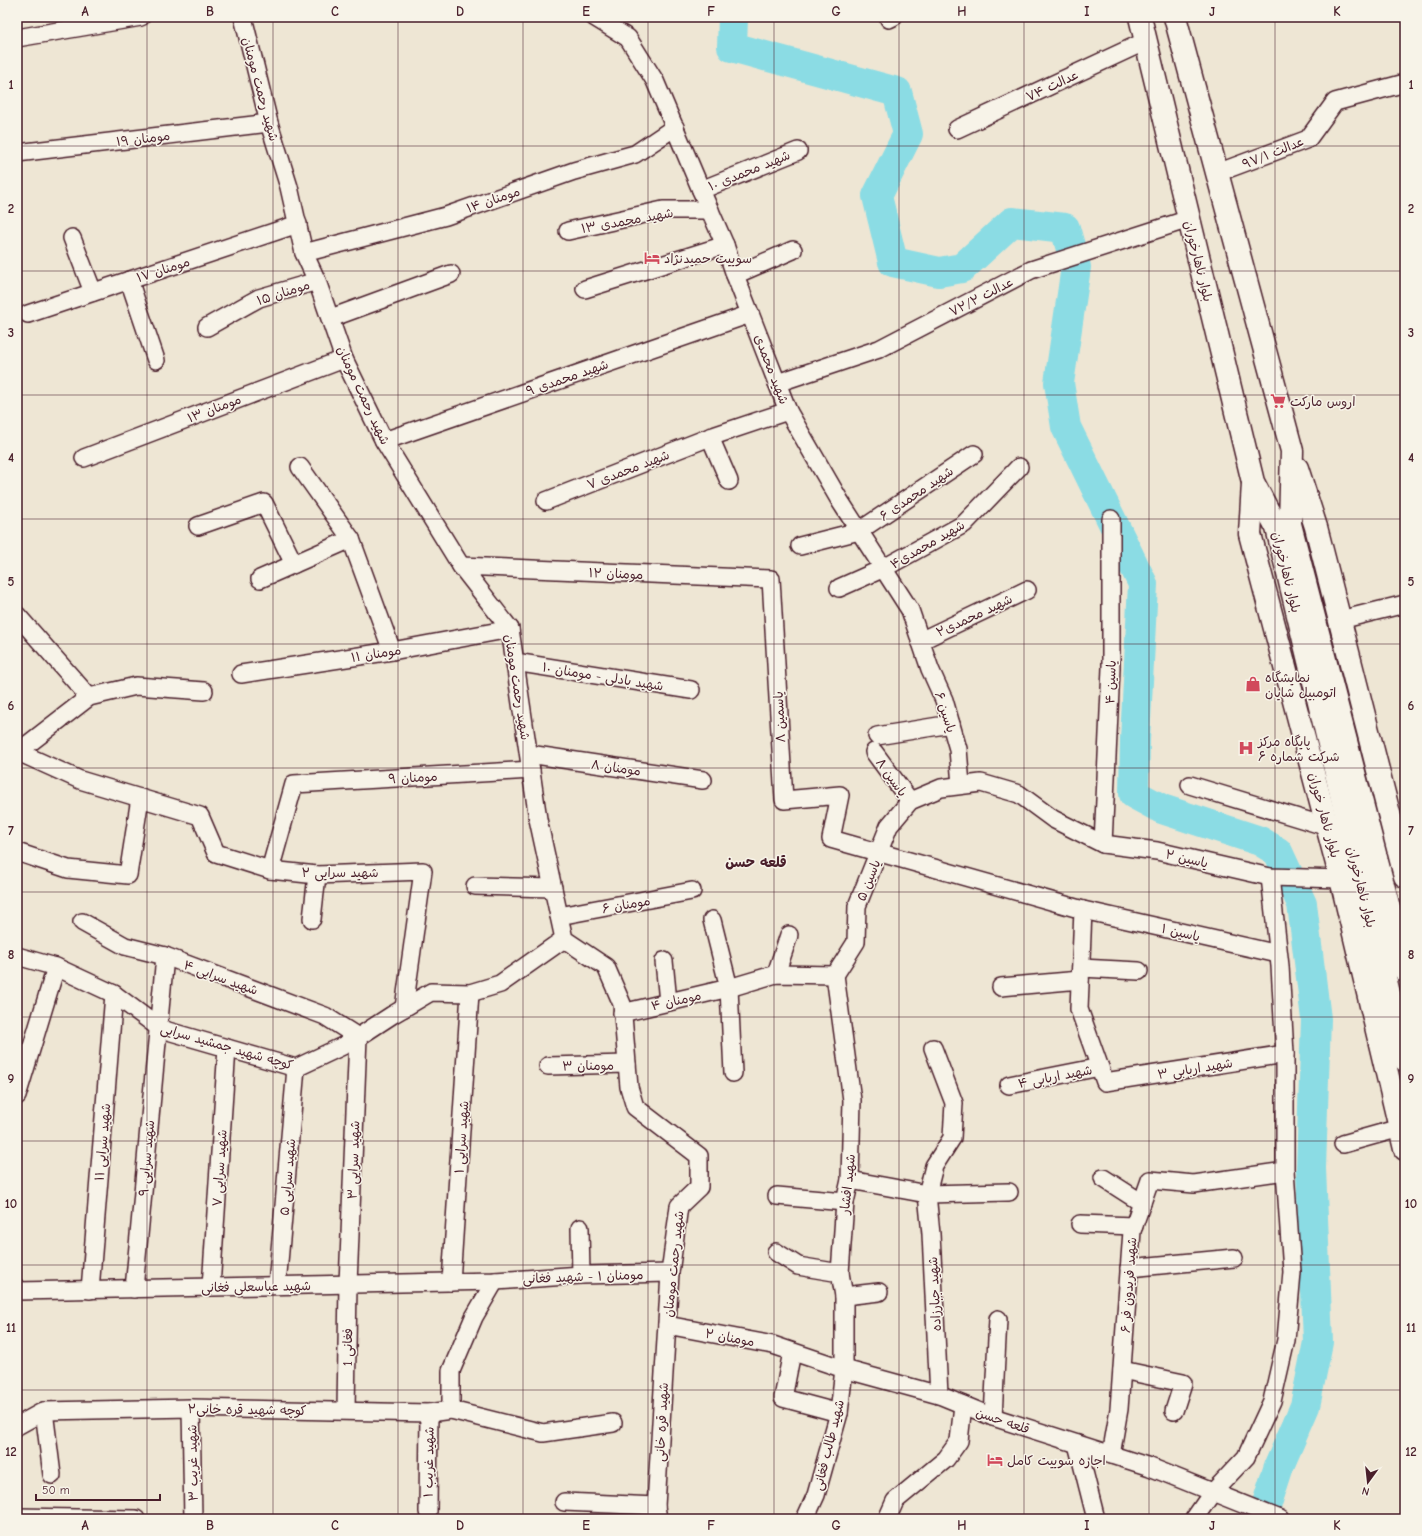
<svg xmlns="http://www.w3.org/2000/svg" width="1422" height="1536" font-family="'Comic Neue','Playpen Sans Arabic',sans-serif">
<rect width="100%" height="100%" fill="#eee6d4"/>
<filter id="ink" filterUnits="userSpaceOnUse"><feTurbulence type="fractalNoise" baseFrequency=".025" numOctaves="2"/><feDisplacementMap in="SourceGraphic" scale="8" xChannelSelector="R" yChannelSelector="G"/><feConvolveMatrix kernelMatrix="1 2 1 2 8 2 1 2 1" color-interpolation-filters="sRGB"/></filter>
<g filter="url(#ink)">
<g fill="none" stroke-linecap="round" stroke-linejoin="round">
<path stroke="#8bdce4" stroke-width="30" d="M733 17 732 47 897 92 908 134 877 196 893 262 939 272 962 268 1012 222 1065 228 1076 267 1059 383 1066 427 1143 584 1135 740 1134 794 1162 809 1260 841 1278 852 1302 904 1316 1019 1311 1168 1318 1342 1305 1406 1279 1466 1262 1519"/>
<defs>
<g id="minor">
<path d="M243 17 269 123 289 187 304 253 317 281 344 359 384 441 461 566 510 629 538 819 564 939 606 967 622 1004 629 1087 635 1107 699 1156V1187L679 1206 670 1273 656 1506 658 1519"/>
<path d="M594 17 628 38 655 81 701 190 725 245 735 275 788 411 840 501 910 610 930 669 944 700 958 749 961 785"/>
<path d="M889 19 893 17"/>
<path d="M17 38 141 17"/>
<path d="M957 129 1146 41"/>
<path d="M17 153 269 123"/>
<path d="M1217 173 1308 139 1335 102 1405 83"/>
<path d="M701 190 798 151"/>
<path d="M568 231 663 210H710"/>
<path d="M72 238 93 292"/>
<path d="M304 253 446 216 574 171 635 154 675 127"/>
<path d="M735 275 793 250"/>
<path d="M129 280 156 360"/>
<path d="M585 289 725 245"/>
<path d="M28 314 298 224"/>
<path d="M331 318 451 274"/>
<path d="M207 327 259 298 317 281"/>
<path d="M777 383 879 349 1031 270 1189 219"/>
<path d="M710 437 729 481"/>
<path d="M384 441 750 314"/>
<path d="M84 458 344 359"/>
<path d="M300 467 351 539 392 651"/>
<path d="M546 501 710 437 788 411"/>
<path d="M198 526 264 503 294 564"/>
<path d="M800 546 859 531 974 454"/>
<path d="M461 566 771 579 784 800 840 795 831 839 1083 910 1278 954"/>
<path d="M260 579 351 539"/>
<path d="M839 588 884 568 964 524 1019 467"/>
<path d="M17 615 89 697"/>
<path d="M1340 620 1405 604"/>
<path d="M920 641 1027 590"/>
<path d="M515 662 691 690"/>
<path d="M241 674 392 651 510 629"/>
<path d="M877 736 951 724"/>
<path d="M17 751 18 752 89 697 136 686 204 691"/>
<path d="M874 752 910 801"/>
<path d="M17 753 18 752 80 780 200 816 216 853 270 870 317 875 423 871 404 1008"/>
<path d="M529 754 703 780"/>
<path d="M1190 785 1328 827"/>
<path d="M1103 844 1111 668V519"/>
<path d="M17 852 68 869 128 875 140 798"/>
<path d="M270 870 294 784 531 770"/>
<path d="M475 886 553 888"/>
<path d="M1083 910 1079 1009 1105 1082 1285 1054"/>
<path d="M559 916 692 891"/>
<path d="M312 919 317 875"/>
<path d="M712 920 729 988 733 1073"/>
<path d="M82 922 125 946 165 956 325 1016 358 1037 348 1284 346 1410"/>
<path d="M17 956 56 967 114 994 158 1027 168 1031 296 1068 349 1043 392 1015 431 992 470 993 500 984 564 939"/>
<path d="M664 961 668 1002"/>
<path d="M1081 968 1139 971"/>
<path d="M776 974 789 935"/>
<path d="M835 975 856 942 857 906 889 826 910 801 941 788 981 783 1019 794 1053 819 1103 844 1157 851 1270 877 1341 879"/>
<path d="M1001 987 1080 980"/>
<path d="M622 1013 729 988 776 974 835 975"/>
<path d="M933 1048 954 1103 952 1138 934 1166 927 1194 931 1234 939 1395"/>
<path d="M548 1066 627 1064"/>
<path d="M1009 1085 1100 1067"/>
<path d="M17 1096 56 967"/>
<path d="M1343 1144 1400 1128"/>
<path d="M1103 1178 1142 1203"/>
<path d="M850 1180 927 1194 1009 1192"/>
<path d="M777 1196 845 1202"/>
<path d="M1080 1224 1134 1226"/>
<path d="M580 1228 581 1275"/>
<path d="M776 1252 798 1266 840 1273"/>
<path d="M1129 1268 1234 1258"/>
<path d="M451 1282 470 993"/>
<path d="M277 1285 296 1068"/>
<path d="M211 1287 227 1048"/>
<path d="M17 1288 18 1291 495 1281 581 1275 670 1273"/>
<path d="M134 1289 165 956"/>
<path d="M90 1290 114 994"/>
<path d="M844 1296 879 1292"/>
<path d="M667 1325 773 1345 844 1369 939 1395 993 1417 1150 1467 1280 1519"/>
<path d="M792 1352 783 1398 839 1413"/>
<path d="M1122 1370 1183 1383 1174 1411"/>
<path d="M191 1408 193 1519"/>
<path d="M451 1410V1371L474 1317 495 1281"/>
<path d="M44 1411 52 1475"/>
<path d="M993 1417 998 1319"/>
<path d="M17 1426 44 1411 191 1408 429 1413 451 1410 543 1433 613 1423"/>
<path d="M1077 1444 1096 1519"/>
<path d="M1111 1455 1119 1409 1132 1231 1150 1180 1194 1184 1285 1171"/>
<path d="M564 1502 656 1506"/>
<path d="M428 1512 429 1413"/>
<path d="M17 1517 136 1519"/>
<path d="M805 1519 816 1495 839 1413 844 1369V1296L840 1273 845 1202 850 1180 852 1100 835 975"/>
<path d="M887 1519 895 1501 946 1459 959 1441 963 1405"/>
<path d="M1194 1519 1212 1493 1246 1457 1272 1401 1286 1340 1292 1272 1285 1171V1054L1280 966 1270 877"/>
</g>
<g id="primary">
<path d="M1140 17 1253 482 1277 528 1405 1060"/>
<path d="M1175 17 1292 451 1290 524 1405 970"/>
<path d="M1297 468 1316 527 1405 876"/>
<path d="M1253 483 1250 534 1341 879 1405 1149"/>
</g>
</defs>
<use href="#minor" stroke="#4a1f2b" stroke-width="20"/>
<use href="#primary" stroke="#4a1f2b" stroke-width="25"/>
<use href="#minor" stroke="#f7f3e8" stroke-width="17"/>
<use href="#primary" stroke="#f7f3e8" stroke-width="22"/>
</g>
</g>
<path fill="none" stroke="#4a1f2b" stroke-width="1" stroke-opacity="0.55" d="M147 17V1519M273 17V1519M398 17V1519M523 17V1519M648 17V1519M774 17V1519M899 17V1519M1024 17V1519M1149 17V1519M1275 17V1519M17 146H1405M17 271H1405M17 395H1405M17 519H1405M17 644H1405M17 768H1405M17 892H1405M17 1017H1405M17 1141H1405M17 1265H1405M17 1390H1405"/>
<defs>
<symbol id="hotel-bare" viewBox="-9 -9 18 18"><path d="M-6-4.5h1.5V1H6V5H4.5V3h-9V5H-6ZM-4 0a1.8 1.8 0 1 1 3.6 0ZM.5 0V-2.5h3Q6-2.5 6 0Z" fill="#d1495b" stroke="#f7f3e8" stroke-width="2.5" paint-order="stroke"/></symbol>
<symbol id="supermarket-bare" viewBox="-9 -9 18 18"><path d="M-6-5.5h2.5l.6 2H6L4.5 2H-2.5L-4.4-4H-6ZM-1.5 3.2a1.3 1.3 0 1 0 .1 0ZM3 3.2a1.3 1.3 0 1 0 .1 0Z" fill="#d1495b" stroke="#f7f3e8" stroke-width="2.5" paint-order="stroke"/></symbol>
<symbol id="shop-bare" viewBox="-9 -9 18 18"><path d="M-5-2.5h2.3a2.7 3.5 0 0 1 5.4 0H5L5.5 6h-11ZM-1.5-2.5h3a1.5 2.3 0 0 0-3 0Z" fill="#d1495b" stroke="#f7f3e8" stroke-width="2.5" paint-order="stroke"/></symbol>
<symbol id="hospital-bare" viewBox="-9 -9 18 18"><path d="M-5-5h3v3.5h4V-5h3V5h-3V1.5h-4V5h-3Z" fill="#d1495b" stroke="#f7f3e8" stroke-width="2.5" paint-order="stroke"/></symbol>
</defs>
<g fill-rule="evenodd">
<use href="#hotel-bare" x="641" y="247" width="22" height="22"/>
<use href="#supermarket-bare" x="1267" y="390" width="22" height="22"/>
<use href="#shop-bare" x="1242" y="673" width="22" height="22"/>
<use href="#hospital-bare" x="1235" y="737" width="22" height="22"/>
<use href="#hotel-bare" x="984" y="1449" width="22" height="22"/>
</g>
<g text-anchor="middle" stroke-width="3" stroke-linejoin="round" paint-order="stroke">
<g font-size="13" fill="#4a1f2b" stroke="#f7f3e8">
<text transform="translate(1052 85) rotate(-25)" y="5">عدالت ۷۴</text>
<text transform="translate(261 89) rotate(75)" y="5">شهید رحمت مومنان</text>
<text transform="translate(143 138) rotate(-7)" y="5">مومنان ۱۹</text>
<text transform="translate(1273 152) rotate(-22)" y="5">۹۷/۱ عدالت</text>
<text transform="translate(749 170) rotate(-22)" y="5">۱۰ شهید محمدی</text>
<text transform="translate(493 199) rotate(-19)" y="5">مومنان ۱۴</text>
<text transform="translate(627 220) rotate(-10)" y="5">۱۳ شهید محمدی</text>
<text transform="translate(1199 261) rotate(76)" y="5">بلوار ناهارخوران</text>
<text transform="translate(163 269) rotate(-18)" y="5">مومنان ۱۷</text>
<text transform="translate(283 292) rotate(-18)" y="5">مومنان ۱۵</text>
<text transform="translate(981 296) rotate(-27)" y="5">عدالت ۷۲/۲</text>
<text transform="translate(772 369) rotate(69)" y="5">شهید محمدی</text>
<text transform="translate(567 377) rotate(-19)" y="5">۹ شهید محمدی</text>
<text transform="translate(364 395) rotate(65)" y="5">شهید رحمت مومنان</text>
<text transform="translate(214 408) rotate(-21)" y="5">مومنان ۱۳</text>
<text transform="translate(628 469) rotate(-21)" y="5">شهید محمدی ۷</text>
<text transform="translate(916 493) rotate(-34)" y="5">۶ شهید محمدی</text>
<text transform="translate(927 544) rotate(-30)" y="5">شهید محمدی۴</text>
<text transform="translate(1287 572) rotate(76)" y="5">بلوار ناهارخوران</text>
<text transform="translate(616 573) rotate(2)" y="5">مومنان ۱۲</text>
<text transform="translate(974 615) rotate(-25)" y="5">شهید محمدی۲</text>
<text transform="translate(376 653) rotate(-9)" y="5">مومنان ۱۱</text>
<text transform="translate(603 676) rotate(9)" y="5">شهید بادلی - مومنان ۱۰</text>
<text transform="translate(1110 682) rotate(-88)" y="5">یاسین ۴</text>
<text transform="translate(518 687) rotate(81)" y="5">شهید رحمت مومنان</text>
<text transform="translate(946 712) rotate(72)" y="5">یاسین ۶</text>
<text transform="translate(779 717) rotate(-93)" y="5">یاسمین ۸</text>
<text transform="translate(616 767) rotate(8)" y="5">مومنان ۸</text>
<text transform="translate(413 777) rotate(-3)" y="5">مومنان ۹</text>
<text transform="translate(892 777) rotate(54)" y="5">یاسین ۸</text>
<text transform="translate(1325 815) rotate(75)" y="5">بلوار ناهار خوران</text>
<text transform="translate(1187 858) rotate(13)" y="5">یاسین ۲</text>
<text x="340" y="877">شهید سرایی ۲</text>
<text transform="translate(868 880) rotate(-68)" y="5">یاسین ۵</text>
<text transform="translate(1362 887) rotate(76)" y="5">بلوار ناهارخوران</text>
<text transform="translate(626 904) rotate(-10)" y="5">مومنان ۶</text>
<text transform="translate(1181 932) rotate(13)" y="5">یاسین ۱</text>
<text transform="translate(221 977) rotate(20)" y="5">شهید سرایی ۴</text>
<text transform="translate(676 1000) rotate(-13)" y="5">۴ مومنان</text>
<text transform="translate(227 1046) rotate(16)" y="5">کوچه شهید جمشید سرایی</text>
<text transform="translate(588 1065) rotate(-1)" y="5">مومنان ۳</text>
<text transform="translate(1195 1068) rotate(-9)" y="5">شهید اربابی ۳</text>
<text transform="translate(1055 1076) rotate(-11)" y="5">شهید اربابی ۴</text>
<text transform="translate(461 1137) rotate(-86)" y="5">شهید سرایی ۱</text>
<text transform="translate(102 1142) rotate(-85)" y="5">شهید سرایی ۱۱</text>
<text transform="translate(146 1158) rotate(-85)" y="5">شهید سرایی ۹</text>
<text transform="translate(353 1160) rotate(-88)" y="5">شهید سرایی ۳</text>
<text transform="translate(219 1168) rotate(-86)" y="5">شهید سرایی ۷</text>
<text transform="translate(287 1177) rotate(-85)" y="5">شهید سرایی ۵</text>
<text transform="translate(847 1184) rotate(-84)" y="5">شهید افشار</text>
<text transform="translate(673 1264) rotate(-84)" y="5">شهید رحمت مومنان</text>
<text transform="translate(583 1276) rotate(-2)" y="5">مومنان ۱ - شهید فغانی</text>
<text transform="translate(1128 1285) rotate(-86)" y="5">شهید فریدون فر ۶</text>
<text transform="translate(256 1286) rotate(-1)" y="5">شهید عباسعلی فغانی</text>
<text transform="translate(934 1294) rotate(-93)" y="5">شهید جبارزاده</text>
<text transform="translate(730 1337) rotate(10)" y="5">۲ مومنان</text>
<text transform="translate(347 1347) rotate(-89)" y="5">فغانی 1</text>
<text transform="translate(247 1409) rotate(1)" y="5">کوچه شهید قره خانی۲</text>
<text transform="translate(1003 1420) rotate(19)" y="5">قلعه حسن</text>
<text transform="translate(661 1422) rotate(-87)" y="5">شهید قره خانی</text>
<text transform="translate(828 1445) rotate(-76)" y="5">شهید طالب فغانی</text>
<text transform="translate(428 1462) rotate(-89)" y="5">۱ شهید غریب</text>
<text transform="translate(192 1463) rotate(-91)" y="5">۳ شهید غریب</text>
</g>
<g font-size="13" fill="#4a1f2b" stroke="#f7f3e8" text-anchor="start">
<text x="664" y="263">سوییت حمیدنژاد</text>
<text x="1290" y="406">اروس مارکت</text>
<text x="1265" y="682">نمایشگاه<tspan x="1265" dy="15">اتومبیل شایان</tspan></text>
<text x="1258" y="746">پایگاه مرکز<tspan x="1258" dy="15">شرکت شماره ۶</tspan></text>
<text x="1007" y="1465">اجاره سوییت کامل</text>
</g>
<g font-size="14" font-weight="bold" fill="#4a1f2b" stroke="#f7f3e8">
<text x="756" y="867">قلعه حسن</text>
</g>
</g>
<rect width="1422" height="1536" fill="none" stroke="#f7f3e8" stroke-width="44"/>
<g transform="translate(1368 1482) rotate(195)" stroke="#f7f3e8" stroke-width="3" paint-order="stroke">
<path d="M0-3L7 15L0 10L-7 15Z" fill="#4a1f2b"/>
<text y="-6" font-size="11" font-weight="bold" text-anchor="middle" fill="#4a1f2b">N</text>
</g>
<path d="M36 1494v6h124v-6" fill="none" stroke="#4a1f2b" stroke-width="2"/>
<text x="42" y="1494" font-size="12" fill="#4a1f2b" stroke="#f7f3e8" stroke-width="3" paint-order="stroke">50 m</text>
<rect x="22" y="22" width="1378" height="1492" fill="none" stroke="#4a1f2b" stroke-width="1.5"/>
<g font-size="13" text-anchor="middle" font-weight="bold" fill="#4a1f2b">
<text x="85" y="16">A</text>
<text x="210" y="16">B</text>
<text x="335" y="16">C</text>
<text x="460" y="16">D</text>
<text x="586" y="16">E</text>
<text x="711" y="16">F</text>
<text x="836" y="16">G</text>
<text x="962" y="16">H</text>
<text x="1087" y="16">I</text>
<text x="1212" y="16">J</text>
<text x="1337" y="16">K</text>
<text x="11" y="89">1</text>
<text x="1411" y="89">1</text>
<text x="11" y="213">2</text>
<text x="1411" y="213">2</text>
<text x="11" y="337">3</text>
<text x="1411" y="337">3</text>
<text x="11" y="462">4</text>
<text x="1411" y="462">4</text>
<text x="11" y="586">5</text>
<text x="1411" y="586">5</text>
<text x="11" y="710">6</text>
<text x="1411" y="710">6</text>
<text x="11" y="835">7</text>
<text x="1411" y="835">7</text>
<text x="11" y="959">8</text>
<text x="1411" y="959">8</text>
<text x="11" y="1083">9</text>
<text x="1411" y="1083">9</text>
<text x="11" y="1208">10</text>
<text x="1411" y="1208">10</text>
<text x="11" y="1332">11</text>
<text x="1411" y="1332">11</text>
<text x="11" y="1456">12</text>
<text x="1411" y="1456">12</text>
<text x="85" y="1530">A</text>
<text x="210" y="1530">B</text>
<text x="335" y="1530">C</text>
<text x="460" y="1530">D</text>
<text x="586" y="1530">E</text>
<text x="711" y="1530">F</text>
<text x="836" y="1530">G</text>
<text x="962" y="1530">H</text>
<text x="1087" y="1530">I</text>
<text x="1212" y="1530">J</text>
<text x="1337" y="1530">K</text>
</g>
</svg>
